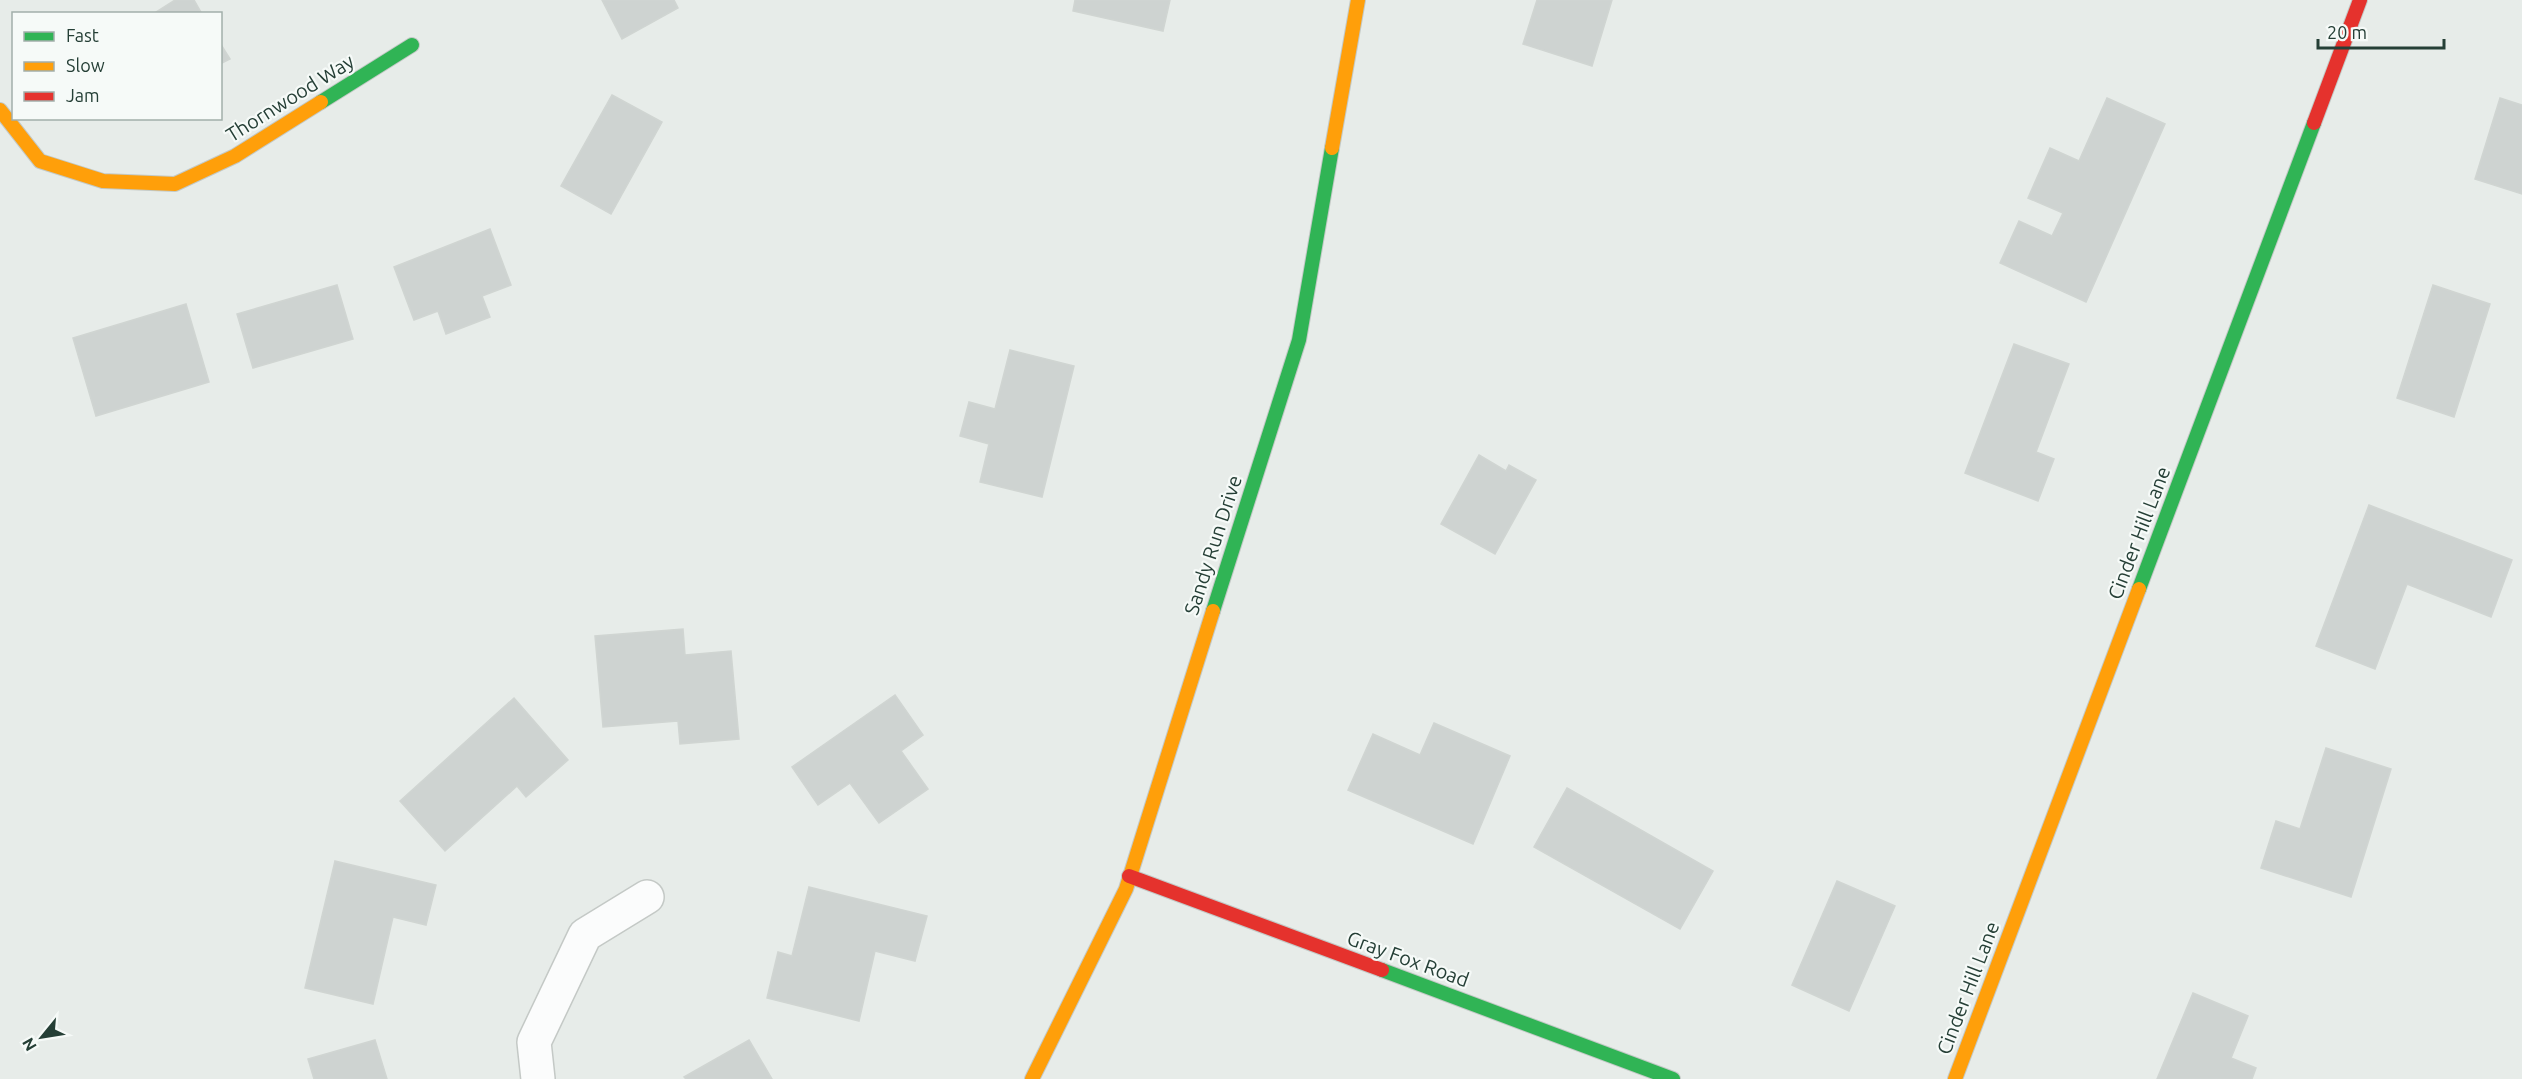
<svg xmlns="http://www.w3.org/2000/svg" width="2522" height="1079" font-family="Ubuntu,sans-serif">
<rect width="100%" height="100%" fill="#e7ece9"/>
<g fill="#ced3d1" stroke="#d0d5d2" stroke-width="1.5">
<path d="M175 0H194L202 14H153Z"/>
<path d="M602 0H674L678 8 622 39Z"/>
<path d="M1075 0H1170L1163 31 1073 11Z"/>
<path d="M1537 0H1612L1592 66 1523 44Z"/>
<path d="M220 43 230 59 220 64Z"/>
<path d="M612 95 662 122 611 214 561 186Z"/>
<path d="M2107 98 2165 124 2086 302 2000 263 2019 221 2052 236 2063 213 2028 198 2050 148 2079 161Z"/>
<path d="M2500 98 2522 105V194L2475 179Z"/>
<path d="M490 229 511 285 482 296 490 317 446 334 438 311 414 320 394 267Z"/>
<path d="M337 285 353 339 253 368 237 314Z"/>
<path d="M2433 285 2490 304 2454 417 2397 398Z"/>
<path d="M186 304 209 382 96 416 73 338Z"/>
<path d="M2014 344 2069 364 2036 452 2054 459 2038 501 1965 473Z"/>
<path d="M1010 350 1074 366 1042 497 980 482 989 444 960 436 969 402 995 409Z"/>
<path d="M1479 455 1506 471 1509 465 1536 480 1495 554 1441 524Z"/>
<path d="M2369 505 2512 560 2491 617 2407 584 2375 669 2316 646Z"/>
<path d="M683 629 685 655 731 651 739 739 680 744 678 721 603 727 595 636Z"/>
<path d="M895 695 923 735 901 751 928 789 879 823 850 783 818 805 792 767Z"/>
<path d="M514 698 568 760 526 797 517 786 445 851 400 801Z"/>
<path d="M1434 723 1510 756 1473 844 1348 790 1373 734 1420 755Z"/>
<path d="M2326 748 2391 769 2351 897 2261 868 2276 821 2300 829Z"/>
<path d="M1567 788 1713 871 1680 929 1534 847Z"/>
<path d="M335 861 436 885 426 925 393 917 373 1004 305 988Z"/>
<path d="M1837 881 1895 906 1849 1011 1792 985Z"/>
<path d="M809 887 927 916 915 961 875 951 859 1021 767 998 778 952 792 956Z"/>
<path d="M2193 993 2248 1016 2231 1058 2256 1068 2252 1079H2157Z"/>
<path d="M375 1040 387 1079H314L308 1059Z"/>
<path d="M749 1040 772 1079H686L684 1077Z"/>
</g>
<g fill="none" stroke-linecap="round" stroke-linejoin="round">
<defs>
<path id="street" d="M538 1079 534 1042 585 935 647 897"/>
<g id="fast">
<path d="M321 102 412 45"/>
<path d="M2139 589 2314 123"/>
<path d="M1213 611 1299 340 1332 148"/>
<path d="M1382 970 1673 1079"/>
</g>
<g id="slow">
<path d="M0 110 40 161 103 181 175 184 235 156 321 102"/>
<path d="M1332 148 1358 0"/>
<path d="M1032 1079 1126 889 1213 611"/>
<path d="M1955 1079 2139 589"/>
</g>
<g id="jam">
<path d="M2314 123 2360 0"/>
<path d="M1129 876 1382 970"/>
</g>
</defs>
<use href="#street" stroke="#c4c9c6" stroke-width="36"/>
<use href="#fast" stroke="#c3c9c6" stroke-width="16"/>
<use href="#slow" stroke="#c3c9c6" stroke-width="16"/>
<use href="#jam" stroke="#c3c9c6" stroke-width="16"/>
<use href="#street" stroke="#fbfcfc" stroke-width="33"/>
<use href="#fast" stroke="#30b455" stroke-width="14"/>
<use href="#slow" stroke="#ff9f0a" stroke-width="14"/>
<use href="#jam" stroke="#e5322d" stroke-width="14"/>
</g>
<g text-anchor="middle" stroke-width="4.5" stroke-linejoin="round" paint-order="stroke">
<g font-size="20" fill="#253f36" stroke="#f6faf8">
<text transform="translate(290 98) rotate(-32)" y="7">Thornwood Way</text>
<text transform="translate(2139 533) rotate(-69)" y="7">Cinder Hill Lane</text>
<text transform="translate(1213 545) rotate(-72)" y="7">Sandy Run Drive</text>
<text transform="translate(1408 959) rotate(20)" y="7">Gray Fox Road</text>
<text transform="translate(1968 988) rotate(-69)" y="7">Cinder Hill Lane</text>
</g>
</g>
<rect x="12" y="12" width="210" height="108" fill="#f6faf8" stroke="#a2afaa" stroke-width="1.5"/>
<rect x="24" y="32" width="30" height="9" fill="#30b455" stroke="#a2afaa" stroke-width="1.5"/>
<text x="66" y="42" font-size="18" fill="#253f36">Fast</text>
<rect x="24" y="62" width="30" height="9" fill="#ff9f0a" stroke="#a2afaa" stroke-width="1.5"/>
<text x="66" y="72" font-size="18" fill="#253f36">Slow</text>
<rect x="24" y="92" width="30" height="9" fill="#e5322d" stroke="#a2afaa" stroke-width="1.5"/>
<text x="66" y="102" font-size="18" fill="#253f36">Jam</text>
<g transform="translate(42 1037) rotate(240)" stroke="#f6faf8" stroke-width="4.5" paint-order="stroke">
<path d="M0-4.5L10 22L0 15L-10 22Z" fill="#253f36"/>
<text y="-9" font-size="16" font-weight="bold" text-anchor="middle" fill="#253f36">N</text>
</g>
<path d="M2318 39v9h126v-9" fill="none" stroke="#253f36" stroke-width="3"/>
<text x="2327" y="39" font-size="18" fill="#253f36" stroke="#f6faf8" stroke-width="4.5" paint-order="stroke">20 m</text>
</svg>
